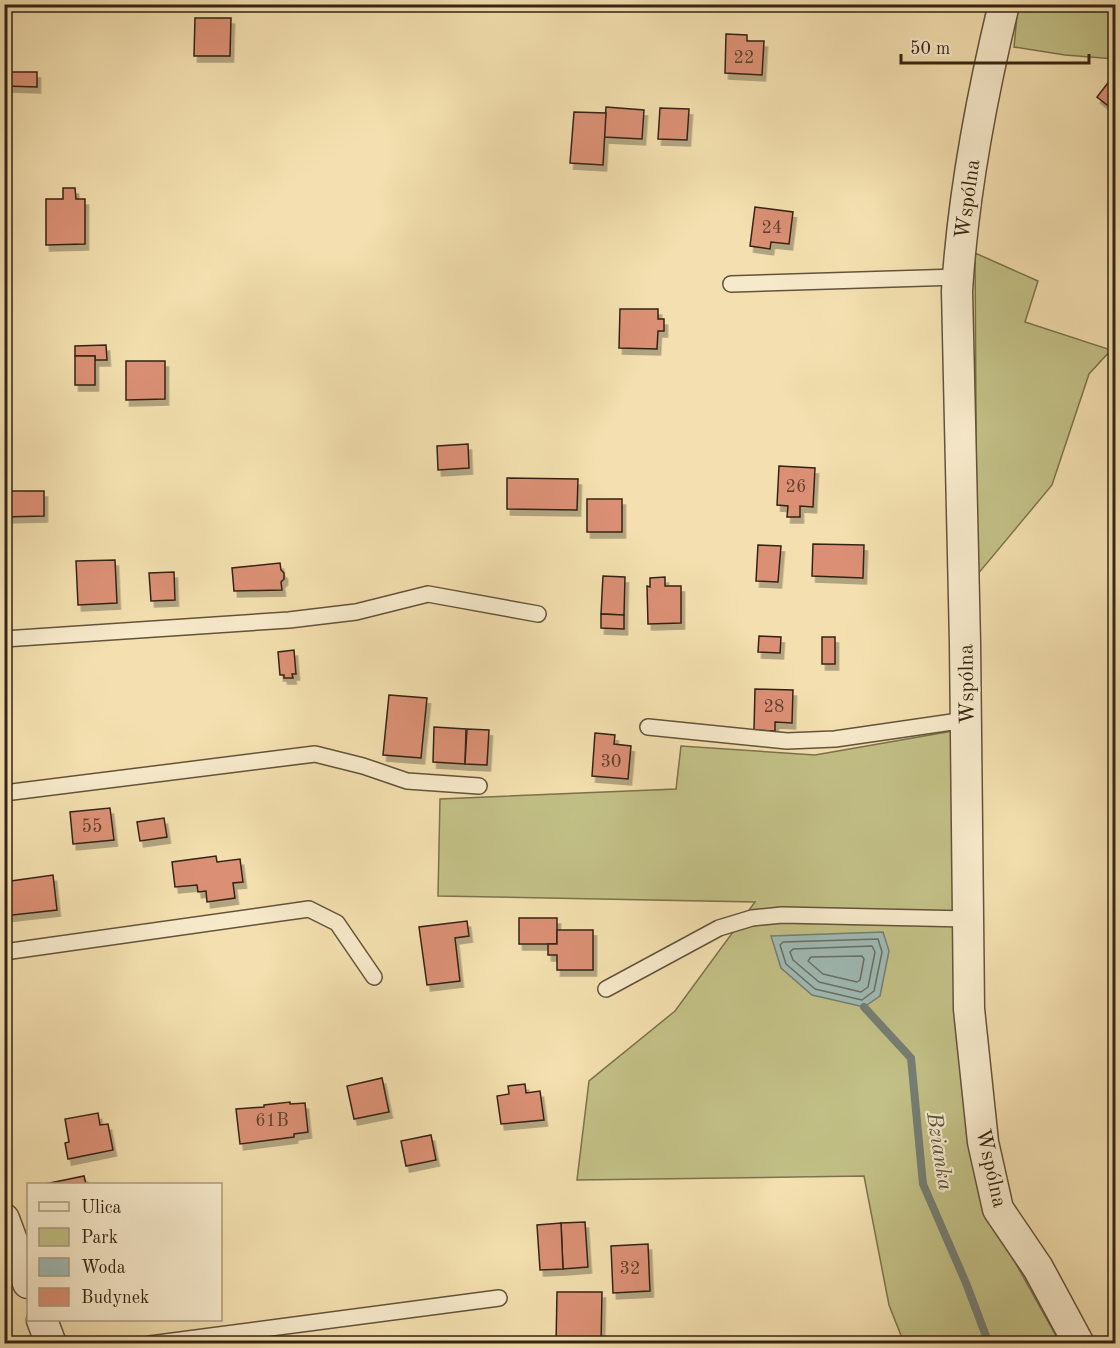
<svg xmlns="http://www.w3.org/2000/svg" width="1120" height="1348" font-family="'Old Standard TT',serif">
<defs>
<filter id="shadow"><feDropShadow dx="3.5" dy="6" stdDeviation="0" flood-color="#0004"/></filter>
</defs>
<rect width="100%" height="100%" fill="#f3dfaf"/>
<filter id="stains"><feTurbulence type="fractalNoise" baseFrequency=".00333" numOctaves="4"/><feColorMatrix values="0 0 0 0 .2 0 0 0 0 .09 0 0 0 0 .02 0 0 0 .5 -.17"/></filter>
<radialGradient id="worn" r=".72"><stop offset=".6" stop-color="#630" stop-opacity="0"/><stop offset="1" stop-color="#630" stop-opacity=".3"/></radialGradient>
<g fill="#c2c086" stroke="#7c724c" stroke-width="1.5">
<path d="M1018 5H1115V59L1065 55 1014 47Z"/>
<path d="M975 253 1038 281 1025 322 1111 350 1089 374 1052 485 977 575Z"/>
<path d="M953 731 985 1208 1060 1343H904L889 1305 864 1176 577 1180 589 1081 675 1011 755 902 438 896 440 799 676 789 681 746 815 755Z"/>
</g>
<path fill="#9fbab5" stroke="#757e74" stroke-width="1.5" d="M883 932 889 951 880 996 864 1007 812 995 781 968 771 936Z"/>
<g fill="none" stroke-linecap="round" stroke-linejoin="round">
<g stroke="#6a6f64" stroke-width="1.5">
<path d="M878 939 882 952 874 991 862 1000 815 989 786 964 780 945 783 942Z"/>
<path d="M872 946 875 952 868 987 861 992 819 982 793 960 790 952 793 949Z"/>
<path d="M862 956 864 959 860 980 857 982 823 974 808 961 811 957Z"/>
</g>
<path stroke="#757e74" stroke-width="8" d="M864 1007 911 1058 923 1184 966 1283 989 1344"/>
</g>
<g fill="#db9075" stroke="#352413" stroke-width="1.5" filter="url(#shadow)">
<path d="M4 16H7L8 53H4Z"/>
<path d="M195 18H231L230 56H194Z"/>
<path d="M726 34 747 35V41H764L762 75 725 73Z"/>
<path d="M5 72H37V87L5 86Z"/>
<path d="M1114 75 1116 77V112L1097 97Z"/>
<path d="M606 107 644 110 642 139 604 137Z"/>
<path d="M660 108 689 109 687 140 658 139Z"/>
<path d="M574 112 606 113 603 165 570 163Z"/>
<path d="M63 188H75L76 199H85V244L46 245V199H63Z"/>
<path d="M755 207 793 212 789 244 771 242 770 249 750 246Z"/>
<path d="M4 294H8L7 332H4Z"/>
<path d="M620 309H658V319H664V331H658L657 349 619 348Z"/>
<path d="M106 345 107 360H95V356H75V346Z"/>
<rect x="75" y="356" width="20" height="29"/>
<path d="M126 361H165V399L126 400Z"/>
<path d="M468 444 469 468 438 470 437 446Z"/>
<path d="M779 466 815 468 813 507 800 506V517H787L788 506 777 505Z"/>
<path d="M507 478 578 479 577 510 507 509Z"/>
<path d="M4 491H44V516L4 517Z"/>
<rect x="587" y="499" width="35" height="33"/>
<path d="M813 544 864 545 863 578 812 576Z"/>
<path d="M758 545 781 546 778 582 756 581Z"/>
<path d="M115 560 117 603 78 605 76 561Z"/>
<path d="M280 563 281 570 284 573V579L281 582 282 590 234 591 232 568Z"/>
<path d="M174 572 175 600 151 601 149 573Z"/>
<path d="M603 576 625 577 624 615 601 614Z"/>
<path d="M665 577V586H681V623L648 624 647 586 650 587V578Z"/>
<path d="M601 614 624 615V629L601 628Z"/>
<path d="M759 636 781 637 780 653 758 652Z"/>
<rect x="822" y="637" width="13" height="27"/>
<path d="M294 650 296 674H292L293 678H284V675H280L278 652Z"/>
<path d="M755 689 793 690 792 723 775 722V731L754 730Z"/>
<path d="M389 695 427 698 421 758 383 755Z"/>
<path d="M434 727 466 729 465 764 433 762Z"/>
<path d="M467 729 489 730 487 765 465 764Z"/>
<path d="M595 733 615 735 614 744 631 746 628 779 592 776Z"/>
<path d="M110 808 114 840 73 844 70 812Z"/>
<path d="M164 818 167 837 140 841 137 822Z"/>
<path d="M216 856 217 862 240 859 243 882 233 883 235 898 207 902 206 891 198 892 197 885 175 887 172 862Z"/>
<path d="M53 875 57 910 4 916V882Z"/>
<rect x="519" y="918" width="38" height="26"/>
<path d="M467 921 469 936 455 938 460 981 427 985 419 927Z"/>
<path d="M557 930H593V970H557V955H548V944H557Z"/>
<path d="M382 1078 389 1112 354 1119 347 1086Z"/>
<path d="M525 1084 526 1093 540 1091 544 1120 501 1124 497 1096 509 1094 508 1086Z"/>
<path d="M290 1102V1104L305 1103 308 1132 294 1134V1137L240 1144 236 1109 264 1107V1105Z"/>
<path d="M98 1113 100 1125 108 1124 113 1150 68 1159 65 1143 69 1142 65 1119Z"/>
<path d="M431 1135 436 1160 406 1166 401 1141Z"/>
<path d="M84 1176 86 1184H45Z"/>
<path d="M585 1222 588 1267 563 1269 561 1223Z"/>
<path d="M561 1223 563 1269 540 1270 537 1225Z"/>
<path d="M648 1244 650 1291 613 1293 611 1246Z"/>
<path d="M557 1292H602L601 1344H556Z"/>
</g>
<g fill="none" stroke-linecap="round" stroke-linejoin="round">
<defs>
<g id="lane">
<path d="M731 284 958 277"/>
<path d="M4 639 289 620 356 612 428 594 538 614"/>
<path d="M648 727 787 741 835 739 966 720"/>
<path d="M4 793 315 754 363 766 407 781 479 786"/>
<path d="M4 952 309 909 337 923 374 977"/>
<path d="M606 989 719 928 752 918 782 915 968 919"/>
<path d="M150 1344 499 1298"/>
</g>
<g id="street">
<path d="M1004 4C981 99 963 194 957 291L965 643 969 1009 983 1142 998 1209 1038 1268 1079 1344"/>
<path d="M4 1219 28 1283"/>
<path d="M42 1320 51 1344"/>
</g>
</defs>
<use href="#lane" stroke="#64533a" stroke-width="18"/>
<use href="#street" stroke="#64533a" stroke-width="33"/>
<use href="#lane" stroke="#f7eacb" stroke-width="15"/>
<use href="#street" stroke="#f7eacb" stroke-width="30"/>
</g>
<g text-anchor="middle" stroke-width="4.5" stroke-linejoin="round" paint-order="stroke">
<g font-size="18" fill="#5e3f2c">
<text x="744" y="63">22</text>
<text x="772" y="233">24</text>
<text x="796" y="492">26</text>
<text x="774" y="712">28</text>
<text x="611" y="767">30</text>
<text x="92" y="832">55</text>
<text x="272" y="1126">61B</text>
<text x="630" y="1274">32</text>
</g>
<g font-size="21" fill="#352413" stroke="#f7eacb">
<text transform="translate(967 199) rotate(-82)" y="7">Wspólna</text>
<text transform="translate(966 684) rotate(-91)" y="7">Wspólna</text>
<text transform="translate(992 1168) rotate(77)" y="7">Wspólna</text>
</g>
<g font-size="22" font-style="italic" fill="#555144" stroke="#f7eacb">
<text transform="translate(941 1151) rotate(81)" y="8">Bzianka</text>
</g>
</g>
<rect width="1120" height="1348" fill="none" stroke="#f3dfaf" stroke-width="24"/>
<rect x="6" y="6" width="1108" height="1336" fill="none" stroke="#352413" stroke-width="3"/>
<rect x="12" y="12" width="1096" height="1324" fill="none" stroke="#352413" stroke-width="1.5"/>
<rect x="27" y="1183" width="195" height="138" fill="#f7eacb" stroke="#a99b81" stroke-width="1.5"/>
<rect x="39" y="1202" width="30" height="9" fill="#f7eacb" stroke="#a99b81" stroke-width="1.5"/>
<text x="81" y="1213" font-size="18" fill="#352413">Ulica</text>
<rect x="39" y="1228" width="30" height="18" fill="#c2c086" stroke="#a99b81" stroke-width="1.5"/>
<text x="81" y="1243" font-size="18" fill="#352413">Park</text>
<rect x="39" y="1258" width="30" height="18" fill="#9fbab5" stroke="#a99b81" stroke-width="1.5"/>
<text x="81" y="1273" font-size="18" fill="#352413">Woda</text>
<rect x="39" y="1288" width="30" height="18" fill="#db9075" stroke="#a99b81" stroke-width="1.5"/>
<text x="81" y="1303" font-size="18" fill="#352413">Budynek</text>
<path d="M901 54v9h188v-9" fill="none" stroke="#352413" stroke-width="3"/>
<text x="910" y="54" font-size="18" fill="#352413" stroke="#f7eacb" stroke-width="4.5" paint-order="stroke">50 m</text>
<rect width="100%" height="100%" filter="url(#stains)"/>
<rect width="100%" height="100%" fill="url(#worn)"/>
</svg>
